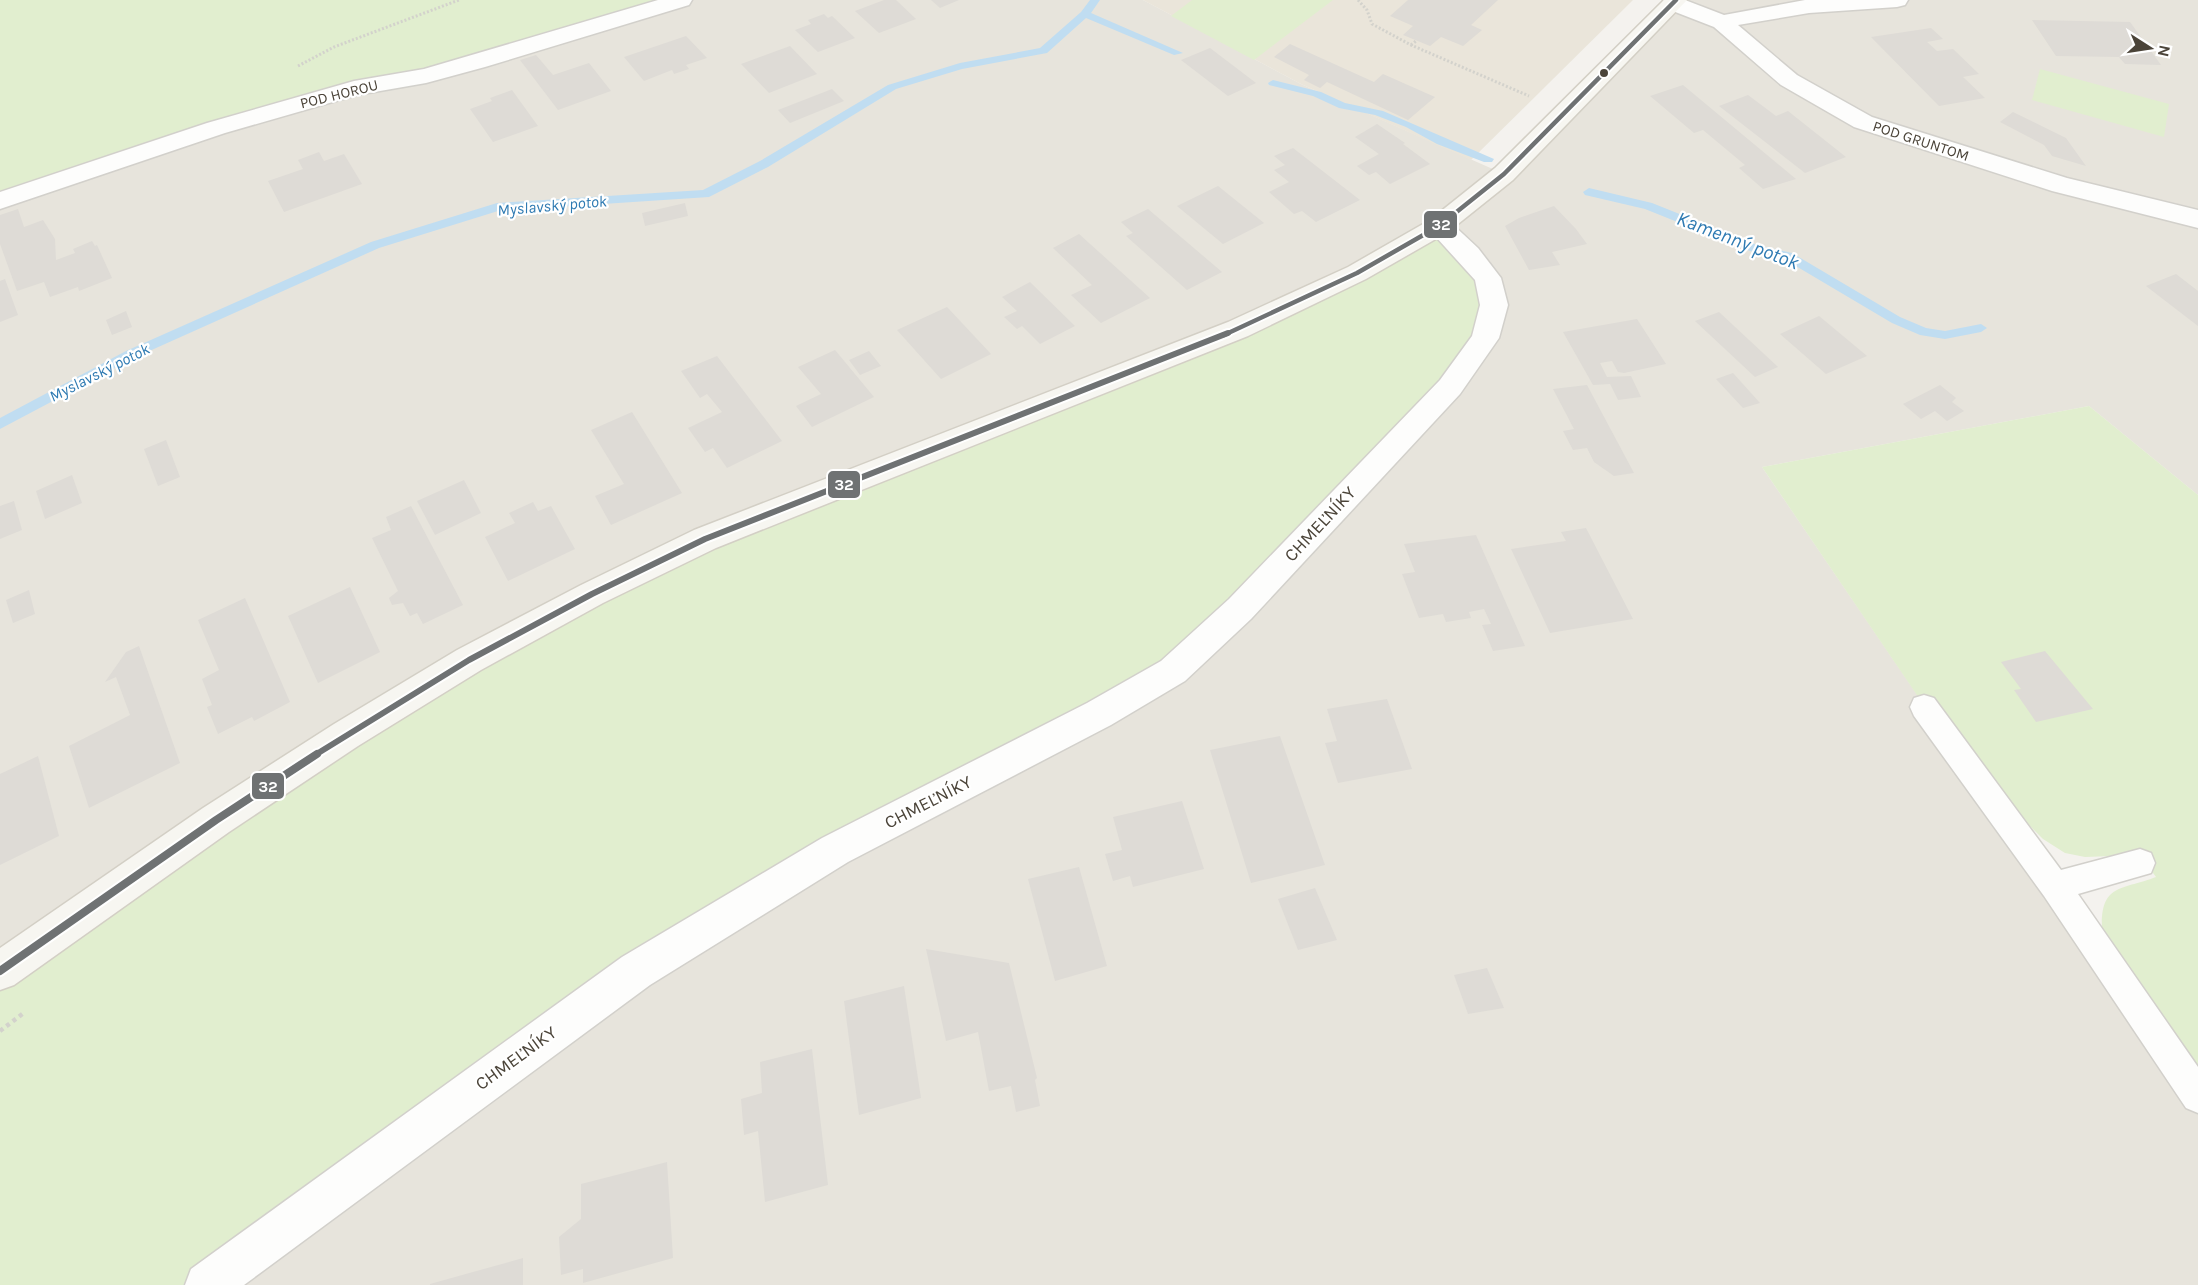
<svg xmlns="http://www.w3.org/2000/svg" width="2198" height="1285" font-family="Karla,sans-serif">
<rect width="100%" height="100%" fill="#f4f2ee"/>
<path fill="#e7e4dc" d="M681 0H1143L1301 84 1504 174 1676 0H2198V495L2089 406 1762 467 2198 1107V1285H0V201L216 128Z"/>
<path fill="#eae5da" d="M1143 0H1633L1471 160 1301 84Z"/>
<g fill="#e1eecf">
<path d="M0 0H681L477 62 353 88 0 201Z"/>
<path d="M1192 0H1333L1254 60 1171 16Z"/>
<path d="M2040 69 2169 104 2164 137 2032 100Z"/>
<path d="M1439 226 1488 278 1485 338 1173 671 835 850 207 1285H0V969L592 594 1127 372Z"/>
<path d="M2089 406 2198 495V1078L2102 929C2100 883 2123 890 2156 877L2136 850 2112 856 2085 857 2065 853 2043 839 2022 818 1921 701 1762 467Z"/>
</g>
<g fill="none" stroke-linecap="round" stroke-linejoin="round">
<g fill="#c0ddf1" fill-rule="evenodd">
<path d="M1090 0H1100L1091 13 1183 53 1174 55 1086 18 1047 53 962 69 896 89 768 167 709 197 498 211 379 248 136 357 0 429V418L126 351 371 242 497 203 703 190 760 161 888 85 960 63 1040 48 1081 12Z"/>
<path d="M1273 80 1321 92 1345 103 1383 111 1494 159 1492 162H1484L1437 144 1406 127 1375 115 1339 108 1313 96 1269 85 1268 83Z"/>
<path d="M1589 188 1652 203 1757 245 1792 253 1900 317 1926 328 1945 331 1981 324 1987 328 1981 332 1945 339 1920 335 1892 323 1784 259 1750 251 1645 209 1585 195 1583 192Z"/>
</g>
</g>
<g fill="#dedbd6">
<path d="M884 0H896L916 19 879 33 855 11Z"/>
<path d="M931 0H959L940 8Z"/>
<path d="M1408 0H1498L1471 25 1482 30 1463 46 1441 37 1430 46 1403 35 1413 26 1390 16Z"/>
<path d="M824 14 828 18 832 16 855 38 818 52 795 30 811 24 808 20Z"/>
<path d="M2032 20 2130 22 2161 65 2125 64 2119 57 2056 56Z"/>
<path d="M1931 28 1943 39 1927 42 1937 51 1953 49 1979 74 1963 77 1985 98 1939 106 1871 37Z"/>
<path d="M686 36 707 58 686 65 689 69 674 74 672 70 644 81 624 57Z"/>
<path d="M1290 44 1374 82 1383 74 1435 97 1408 120 1327 82 1320 88 1304 80 1309 75 1274 57Z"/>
<path d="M790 46 817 74 769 93 741 64Z"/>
<path d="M1210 48 1256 83 1228 96 1181 60Z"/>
<path d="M536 55 553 75 589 63 611 91 558 110 520 60Z"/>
<path d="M1683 85 1796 179 1763 189 1739 168 1745 165 1703 130 1694 133 1650 96Z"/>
<path d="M832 89 844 101 790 123 778 110Z"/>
<path d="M512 90 538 126 493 142 470 109 492 101 490 98Z"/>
<path d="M1748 95 1776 116 1788 111 1846 157 1805 173 1719 106Z"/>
<path d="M2013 112 2066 138 2086 166 2052 156 2044 145 2000 122Z"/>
<path d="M1377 124 1405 143 1403 144 1430 164 1390 184 1376 172 1369 175 1357 166 1379 154 1355 137Z"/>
<path d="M1293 148 1360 200 1316 222 1302 211 1294 214 1269 192 1289 182 1274 170 1285 165 1274 156Z"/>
<path d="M319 152 324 161 344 154 362 184 284 212 268 181 303 169 298 160Z"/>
<path d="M1218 186 1264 223 1223 244 1177 206Z"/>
<path d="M685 203 688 216 645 226 642 213Z"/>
<path d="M1554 206 1576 229 1587 244 1552 252 1560 265 1529 270 1505 226 1519 218Z"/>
<path d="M18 209 24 227 43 220 55 239 56 260 75 253 73 249 92 241 95 246 97 245 112 278 79 291 78 287 50 297 44 282 17 291 0 244V215Z"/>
<path d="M1148 209 1222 272 1187 290 1126 236 1133 233 1121 222Z"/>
<path d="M1079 234 1150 298 1101 323 1071 295 1092 285 1053 248Z"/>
<path d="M2176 274 2198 291V326L2146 286Z"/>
<path d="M5 279 18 315 0 322V281Z"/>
<path d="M1030 282 1075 326 1040 344 1022 326 1017 329 1004 317 1017 311 1002 297Z"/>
<path d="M947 307 991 354 941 379 897 330Z"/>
<path d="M126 311 132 327 112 335 106 320Z"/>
<path d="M1719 312 1778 367 1755 377 1695 321Z"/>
<path d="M1819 316 1867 356 1826 374 1780 334Z"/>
<path d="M1637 319 1666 364 1624 373 1618 372 1612 361 1600 363 1607 377 1631 376 1641 397 1618 400 1610 384 1593 385 1563 332Z"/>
<path d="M835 350 874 397 812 427 796 406 821 394 798 367Z"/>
<path d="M869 351 881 366 860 375 849 360Z"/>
<path d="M717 356 782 441 727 468 713 448 705 452 688 428 722 412 707 394 700 398 681 371Z"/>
<path d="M1733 373 1760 403 1743 408 1716 379Z"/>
<path d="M1587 385 1634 473 1614 476 1594 462 1587 448 1573 450 1563 431 1574 429 1553 389Z"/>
<path d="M1940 385 1956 398 1952 402 1964 411 1947 421 1935 411 1921 419 1903 404Z"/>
<path d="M632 412 682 493 611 525 595 496 624 484 591 430Z"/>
<path d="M166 440 180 477 158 486 144 449Z"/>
<path d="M72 475 82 503 45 519 36 491Z"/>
<path d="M464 480 481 513 435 535 417 501Z"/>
<path d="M14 501 22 530 0 539V506Z"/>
<path d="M533 502 538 511 551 506 575 549 508 581 485 537 515 523 509 513Z"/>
<path d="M411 506 463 605 423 624 417 613 410 616 403 603 392 605 389 598 398 591 372 538 391 530 386 517Z"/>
<path d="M1586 528 1633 619 1550 633 1511 549 1566 541 1561 532Z"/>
<path d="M1476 535 1525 646 1493 651 1482 625 1491 624 1484 609 1469 612 1471 618 1446 622 1443 614 1419 618 1402 574 1415 572 1404 544Z"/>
<path d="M350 587 380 652 318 683 288 616Z"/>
<path d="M29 590 35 614 13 623 6 600Z"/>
<path d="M245 598 290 702 254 721 252 717 218 734 207 707 212 705 202 679 219 670 198 620Z"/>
<path d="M139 646 180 763 89 808 69 746 130 715 116 677 105 682 126 652Z"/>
<path d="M2045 651 2093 709 2036 722 2014 690 2021 689 2001 662Z"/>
<path d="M1387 699 1412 769 1338 783 1325 743 1337 741 1327 709Z"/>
<path d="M1280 736 1325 865 1251 883 1210 750Z"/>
<path d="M38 756 59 836 0 865V774Z"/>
<path d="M1182 801 1204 869 1133 887 1130 876 1113 881 1105 854 1122 850 1113 817Z"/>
<path d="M1079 867 1107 966 1055 981 1028 879Z"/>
<path d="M1315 888 1337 940 1298 950 1278 899Z"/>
<path d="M926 949 1009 963 1037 1078 1035 1080 1040 1106 1016 1112 1011 1086 989 1091 978 1032 946 1041Z"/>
<path d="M1487 968 1504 1008 1468 1014 1454 975Z"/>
<path d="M904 986 921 1098 859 1115 844 1001Z"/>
<path d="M812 1049 828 1185 765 1202 758 1131 744 1135 741 1099 762 1093 760 1062Z"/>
<path d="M667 1162 673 1258 583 1283V1269L561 1275 559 1237 581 1219V1184Z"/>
<path d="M523 1258V1285H430V1284Z"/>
</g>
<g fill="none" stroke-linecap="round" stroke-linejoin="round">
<defs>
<path id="lane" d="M1924 695 1934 698 2061 870 2140 849 2151 853 2155 863 2151 873 2078 894 2198 1067V1113L2186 1108 2044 896 1914 716 1910 707 1914 698Z"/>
<g id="street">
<path d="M658 0H692L689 5 485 67 426 83 357 95 225 133 0 209V192L207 123 354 81 424 69Z"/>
<path d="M1664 0H1685L1724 15 1805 0H1908L1905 5 1897 7 1809 13 1738 25 1797 75 1872 117 2067 178 2198 210V228L2052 191 1854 127 1781 85 1714 27 1665 8 1662 3Z"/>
<path d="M1439 217 1448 220 1478 248 1501 278 1508 305 1499 338 1460 394 1251 619 1185 681 1111 725 848 862 650 985 244 1285H185L191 1269 622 957 822 838 1087 703 1161 661 1229 599 1440 380 1472 336 1480 305 1475 280 1426 226 1430 220Z"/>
</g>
<path id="secondary" d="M1664 0H1687L1513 180 1448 232 1366 279 1248 336 716 548 603 603 481 670 358 746 229 832 14 985 0 990V948L203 808 334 724 457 650 581 585 694 530 1228 322 1348 267 1430 220 1495 168Z"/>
</defs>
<use href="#lane" stroke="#d2d0cb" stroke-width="3"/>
<use href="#street" stroke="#d2d0cb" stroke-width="3"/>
<use href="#secondary" stroke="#d3cfc5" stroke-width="3"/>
<g stroke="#d3d2cc" stroke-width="3" stroke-dasharray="2 2" stroke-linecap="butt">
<path d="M1358 0 1367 10 1372 24 1411 45 1529 96"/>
<path d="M1411 45 1416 41"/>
<path d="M298 66 334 47 459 0"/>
</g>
<path stroke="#d3d2cc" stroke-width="4.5" stroke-dasharray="4 4" stroke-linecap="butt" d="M0 1031 25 1012"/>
<use href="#lane" fill="#fdfdfc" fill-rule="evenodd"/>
<use href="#street" fill="#fdfdfc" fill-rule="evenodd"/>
<use href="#secondary" fill="#f7f6f1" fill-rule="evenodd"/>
<defs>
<path id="bus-1-far2" d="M1224 335 1357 273 1439 226 1504 174 1676 0"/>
<path id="bus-1-far1" d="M315 755 469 660 592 594 705 539 1228 333"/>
<path id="bus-1" d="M0 971 216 820 317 754"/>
</defs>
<use href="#bus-1-far2" stroke="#fff" stroke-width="8"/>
<use href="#bus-1-far1" stroke="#fff" stroke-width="10"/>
<use href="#bus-1" stroke="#fff" stroke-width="12"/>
<use href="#bus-1-far2" stroke="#6f7273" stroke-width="4.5"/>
<use href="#bus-1-far1" stroke="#6f7273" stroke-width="6"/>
<use href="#bus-1" stroke="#6f7273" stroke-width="8"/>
</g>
<circle fill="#4b4439" stroke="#fff" stroke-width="2" cx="1604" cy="73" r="5"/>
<g text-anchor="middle" stroke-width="4.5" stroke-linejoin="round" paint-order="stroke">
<g font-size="15" fill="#4b4439" stroke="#fff">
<text transform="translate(339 94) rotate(-14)" y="5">POD HOROU</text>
<text transform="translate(1921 141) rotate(18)" y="5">POD GRUNTOM</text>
</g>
<g font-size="16" font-style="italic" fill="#2e7ab2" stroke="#fff">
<text transform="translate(552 205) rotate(-5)" y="6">Myslavský potok</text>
<text transform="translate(99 372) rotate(-27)" y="6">Myslavský potok</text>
</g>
<g font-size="18" fill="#4b4439" stroke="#fff">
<text transform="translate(1320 524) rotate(-47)" y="6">CHMEĽNÍKY</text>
<text transform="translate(928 802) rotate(-27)" y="6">CHMEĽNÍKY</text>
<text transform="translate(516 1058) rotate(-36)" y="6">CHMEĽNÍKY</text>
</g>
<g font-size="20" font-style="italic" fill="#2e7ab2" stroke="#fff">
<text transform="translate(1738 240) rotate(21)" y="7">Kamenný potok</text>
</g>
</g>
<g stroke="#fff" stroke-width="2">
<rect x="1423" y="210" width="35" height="29" rx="6" fill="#6f7273"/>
<rect x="827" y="470" width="34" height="29" rx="6" fill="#6f7273"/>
<rect x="251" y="772" width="34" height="28" rx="6" fill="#6f7273"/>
</g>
<g font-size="16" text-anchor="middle" font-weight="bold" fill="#fff">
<text x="1441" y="230">32</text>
<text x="844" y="490">32</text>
<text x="268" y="792">32</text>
</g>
<g transform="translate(2150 48) rotate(102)" stroke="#ffffff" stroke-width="4.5" paint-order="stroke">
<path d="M0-4.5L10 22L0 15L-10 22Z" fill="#4b4439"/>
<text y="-9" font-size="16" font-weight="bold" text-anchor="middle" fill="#4b4439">N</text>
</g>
</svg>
